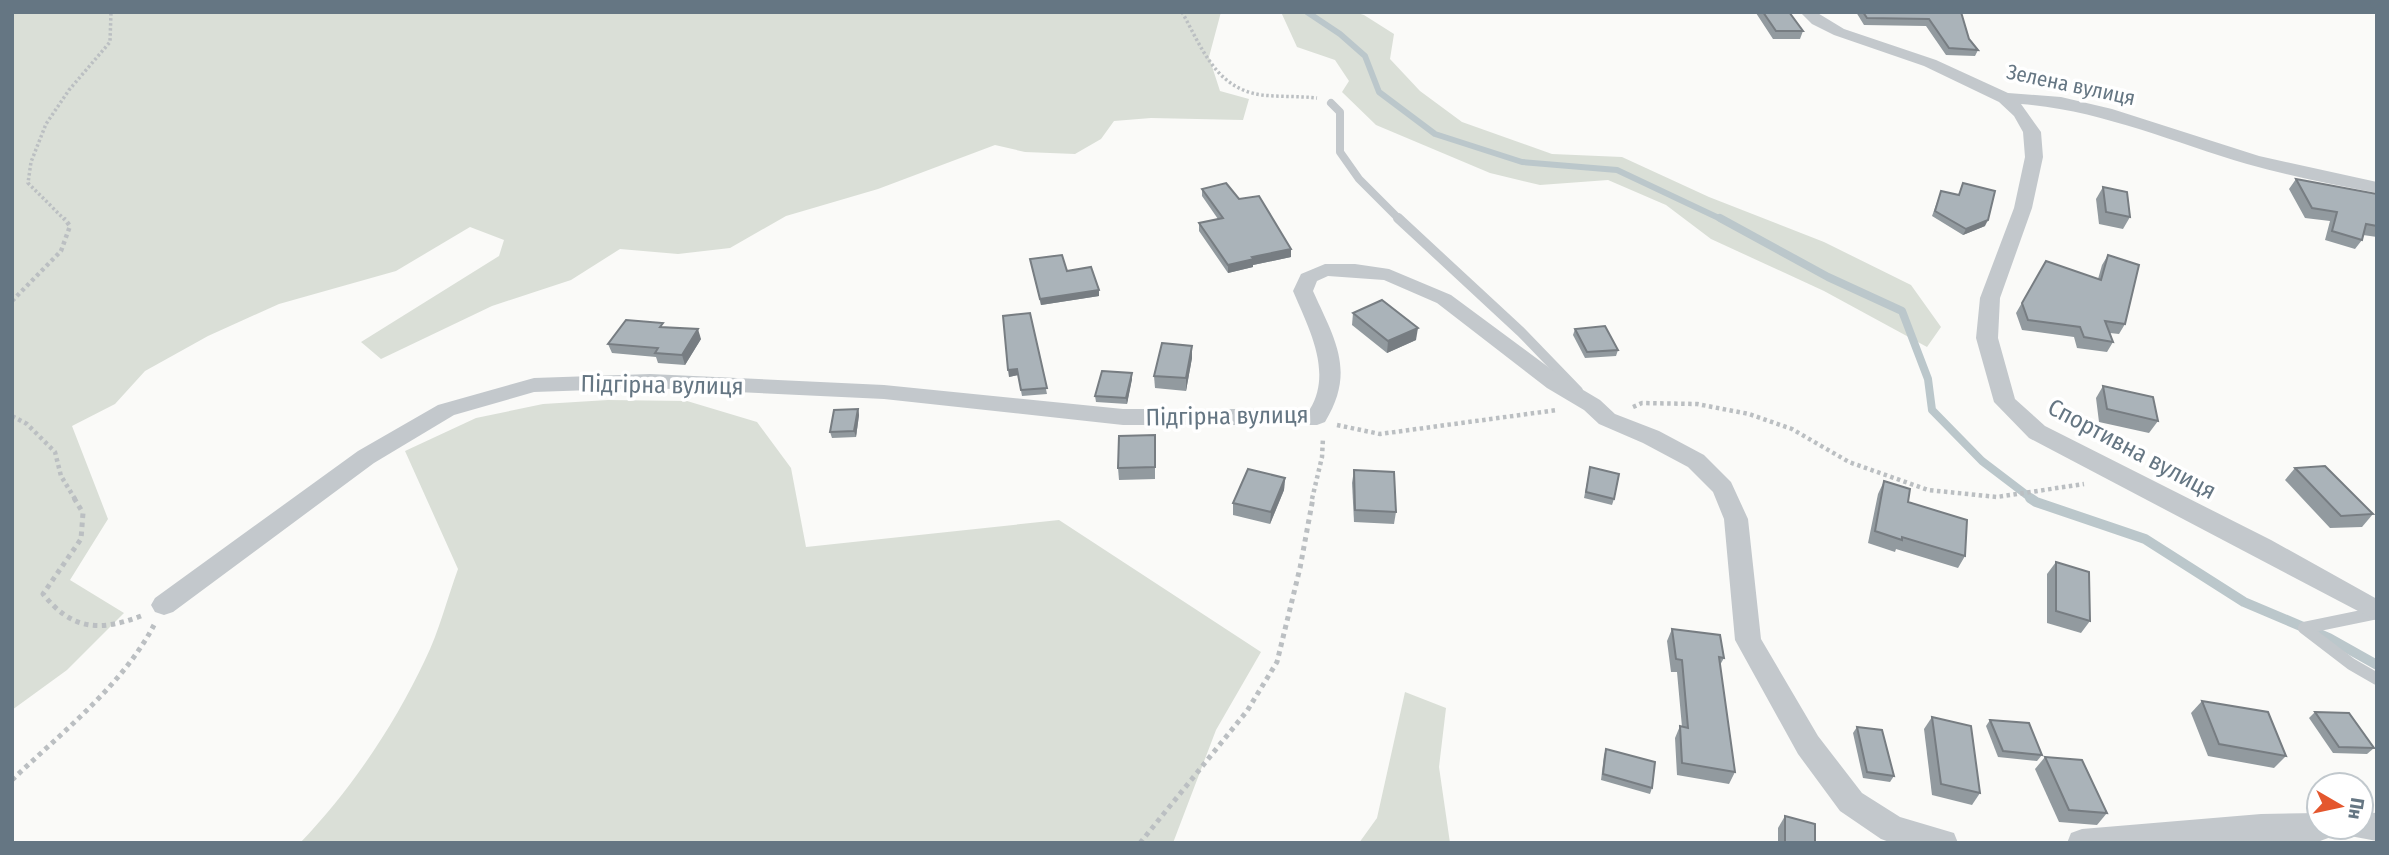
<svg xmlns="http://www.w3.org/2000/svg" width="2389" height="855" font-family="'Fira Sans Condensed',sans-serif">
<rect width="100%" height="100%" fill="#fafaf8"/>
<g fill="#dadfd7">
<path d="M12 12H1221L1209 57 1220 91 1249 99 1243 120 1151 118 1114 121 1101 139 1075 154 1025 152 995 145 878 189 786 216 730 248 678 254 620 249 571 280 492 306 381 359 361 342 499 256 504 240 470 227 396 271 279 304 208 336 145 371 115 404 72 426 108 519 70 580 124 613 67 670 12 710Z"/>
<path d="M1281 12H1354L1364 15 1394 34 1390 59 1420 91 1462 122 1552 154 1622 157 1709 197 1824 242 1911 285 1941 327 1927 347 1824 291 1711 239 1666 205 1608 180 1540 185 1490 173 1376 125 1342 92 1349 81 1335 60 1297 47Z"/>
<path d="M608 400 687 401 757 422 791 468 806 547 1059 520 1261 652 1216 730 1173 843H300C350 791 394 726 425 660 439 632 447 599 458 569L405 451 476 418 543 404Z"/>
<path d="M1405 692 1446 708 1439 767 1450 843H1359L1377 818Z"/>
</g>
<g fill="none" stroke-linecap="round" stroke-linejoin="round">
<path stroke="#bbc7cb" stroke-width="6" d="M1307 12 1340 34 1365 56 1379 92 1435 134 1522 162 1617 170 1723 220"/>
<path stroke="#bbc7cb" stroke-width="8" d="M1720 218 1828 277 1902 311 1928 379 1932 410 1982 461 2032 499"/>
<path stroke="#bbc7cb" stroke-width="10" d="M2030 498 2036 502 2145 539 2244 602 2329 638 2377 665"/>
<g stroke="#bbbfc2" stroke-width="3.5" stroke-dasharray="2.5 2.5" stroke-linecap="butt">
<path d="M1182 12C1202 48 1216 89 1262 95 1280 97 1299 96 1317 98"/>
<path d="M65 220 28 183 31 162 46 124 69 90 110 42 111 12"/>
</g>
<g stroke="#bbbfc2" stroke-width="4.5" stroke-dasharray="3.5 3.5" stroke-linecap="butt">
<path d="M12 301 61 251 70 226 64 218"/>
<path d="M1633 407 1642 403 1697 404 1749 414 1792 429 1849 462 1928 490 1997 497 2084 484"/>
<path d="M12 416 27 424 55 452 61 476 75 499"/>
<path d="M1337 425 1380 434 1557 410"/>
<path d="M1312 499 1322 457 1323 438"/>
</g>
<g stroke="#bbbfc2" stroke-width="5" stroke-dasharray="4.5 4.5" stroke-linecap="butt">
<path d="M74 498 83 513 81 539 43 594C72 630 99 632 141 616"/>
<path d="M12 780C61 733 122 686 154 625"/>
<path d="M1140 843 1247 711 1277 662 1300 568 1313 498"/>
</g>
<path stroke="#c3c8cc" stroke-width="8" d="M1331 103 1340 112V152L1359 179 1400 220"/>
<path stroke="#c3c8cc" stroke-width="10" d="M1398 218 1521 332 1578 391"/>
<path stroke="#c3c8cc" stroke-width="12" d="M2377 613 2304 628 2351 664 2377 679"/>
<g fill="#c3c8cc" fill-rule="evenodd">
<path d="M1800 12H1816L1844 29 1936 60 2008 93 2061 97 2112 109 2259 156 2377 182V193C2333 185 2290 176 2247 164 2172 142 2100 110 2021 104L2041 132 2043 157 2032 208 2000 298 1998 338 2015 399 2045 426 2271 540 2377 599V621L2029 438 1994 402 1976 338 1980 298 2014 208 2025 157 2023 132 2014 116 1999 102 1924 66 1834 35 1812 24Z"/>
<path d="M1325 264H1355L1389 269 1451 295 1563 378 1600 400 1615 414 1659 431 1704 455 1731 482 1748 519 1761 639 1818 736 1862 793 1900 817 1954 833 1958 843H1892L1881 839 1840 811 1798 754 1735 640 1724 519 1713 492 1688 467 1643 443 1599 424 1584 410 1547 388 1437 303 1384 280 1328 276 1317 281 1313 291C1335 340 1356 371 1325 422L1317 425H1123L884 399 650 388 534 392 454 415 374 463 173 612 164 615 155 612 151 605 155 598 358 451 438 405 534 378 650 374 884 385 1123 409H1310C1333 371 1308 327 1293 291L1301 274Z"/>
<path d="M2361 812 2377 813V841L2350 836 2346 827H2361Z"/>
<path d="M2319 813V827H2335L2331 837 2320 841 2067 843 2071 833 2082 829 2261 814Z"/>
</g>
</g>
<g fill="#929a9f">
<path d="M1750 12H1789L1803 31 1800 39H1773L1756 13Z"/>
<path d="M1856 12H1961L1969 39 1978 50 1975 56 1946 55 1926 26 1864 25Z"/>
<path d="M2296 179 2377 194V237L2363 235 2362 240 2355 249 2325 240 2330 221 2305 218 2289 189Z"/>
<path d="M1963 183 1985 226 1963 235 1932 216 1941 191 1959 195Z"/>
<path d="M2103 187 2130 217 2123 229 2099 224 2096 199Z"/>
<path d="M1202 189 1239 199 1291 257 1253 265V267L1228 273 1199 231V223L1218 219 1202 196Z"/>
<path d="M2108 255 2125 324 2119 334 2110 333 2113 342 2107 352 2077 348 2074 337 2022 330 2016 313 2046 261 2098 279 2102 265Z"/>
<path d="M1030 259 1067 271 1099 290V296L1041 305Z"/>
<path d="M1030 313 1047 394 1022 396 1018 375 1009 377Z"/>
<path d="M1353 313 1416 340 1387 353 1352 325Z"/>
<path d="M664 327 701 339 685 365 658 363 656 357 612 353 608 344Z"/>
<path d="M1575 329 1618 350 1616 356 1585 358 1573 335Z"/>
<path d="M1192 346V358L1186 391 1155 388 1154 376Z"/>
<path d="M1132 379 1127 404 1096 402 1095 396Z"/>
<path d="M2103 386 2158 421 2149 433 2099 422 2096 398Z"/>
<path d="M858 409 859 415 856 437 832 438 830 432Z"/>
<path d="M1155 435V479L1119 480 1118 468Z"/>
<path d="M1590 467 1614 499 1612 505 1584 498Z"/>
<path d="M2295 468 2373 514 2362 527 2330 528 2285 480Z"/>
<path d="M1354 470 1396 512 1394 524 1354 522 1352 483Z"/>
<path d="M1285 478 1284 490 1270 524 1233 515V503Z"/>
<path d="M1884 481 1965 556 1958 568 1896 549 1895 552 1868 543 1878 494Z"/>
<path d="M2056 562 2090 621 2081 633 2047 623V574Z"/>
<path d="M1672 629 1724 658 1720 665 1735 772 1729 784 1677 775 1675 738 1680 726 1682 727 1677 672H1671L1667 641Z"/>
<path d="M2202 701 2286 756 2274 768 2208 756 2191 713Z"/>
<path d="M2315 712 2374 748 2367 754 2333 753 2309 718Z"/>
<path d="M1932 717 1980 793 1972 805 1932 795 1924 729Z"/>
<path d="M1990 720 2042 755 2037 761 1998 757 1986 726Z"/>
<path d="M1857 727 1894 776 1890 782 1863 778 1853 733Z"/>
<path d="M1606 749 1652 788 1650 794 1601 780 1604 755Z"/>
<path d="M2045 757 2107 813 2097 825 2059 822 2035 769Z"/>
<path d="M1785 816 1815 843H1778V828Z"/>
</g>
<g fill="#777d82">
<path d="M1988 220 1985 226 1963 235 1966 229Z"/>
<path d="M1291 249V257L1253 265V267L1228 273V265L1252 257Z"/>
<path d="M1099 290V296L1041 305 1040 299Z"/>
<path d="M1418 328 1416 340 1387 353 1388 341Z"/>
<path d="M698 329 701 339 685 365 682 355Z"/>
<path d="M1192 346V358L1186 391V378Z"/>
<path d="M1017 369 1018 375 1009 377 1008 370Z"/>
<path d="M1132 373V379L1127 404 1126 398Z"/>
<path d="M858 409 859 415 856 437 854 431Z"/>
<path d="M1285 478 1284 490 1270 524 1271 512Z"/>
</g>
<g fill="#aab3b9" stroke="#777d82" stroke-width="2">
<path d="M1763 12H1789L1803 31H1776Z"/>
<path d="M1863 12H1961L1969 39 1978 50 1949 48 1929 19 1867 18Z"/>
<path d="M2296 179 2377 194V226L2366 224 2362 240 2332 231 2337 212 2312 208Z"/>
<path d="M1226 183 1239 199 1259 196 1291 249 1252 257 1254 259 1228 265 1199 223 1223 218 1202 189Z"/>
<path d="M1963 183 1995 191 1988 220 1966 229 1935 211 1941 191 1959 195Z"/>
<path d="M2103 187 2127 192 2130 217 2106 212Z"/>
<path d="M1062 255 1067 271 1091 267 1099 290 1040 299 1030 259Z"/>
<path d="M2108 255 2139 265 2125 324 2105 321 2113 342 2084 337 2080 327 2028 320 2022 303 2046 261 2101 280Z"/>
<path d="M1382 300 1418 328 1388 341 1353 313Z"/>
<path d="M1030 313 1047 388 1021 390 1017 369 1008 370 1003 316Z"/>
<path d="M626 320 663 323 660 327 698 329 682 355 655 353 658 348 608 344Z"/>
<path d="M1605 326 1618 350 1587 352 1575 329Z"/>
<path d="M1162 343 1192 346 1186 378 1154 376Z"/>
<path d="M1102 371 1132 373 1126 398 1095 396Z"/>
<path d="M2103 386 2153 397 2158 421 2107 409Z"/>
<path d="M858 409 854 431 830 432 834 410Z"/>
<path d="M1155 435V467L1118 468 1119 436Z"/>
<path d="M2325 466 2373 514 2341 516 2295 468Z"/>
<path d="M1590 467 1619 474 1614 499 1586 492Z"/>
<path d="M1248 469 1285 478 1271 512 1233 503Z"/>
<path d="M1354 470 1394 472 1396 512 1355 510Z"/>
<path d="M1884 481 1910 489 1908 502 1967 520 1965 556 1902 537V540L1875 531Z"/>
<path d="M2056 562 2089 572 2090 621 2056 611Z"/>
<path d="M1672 629 1720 635 1724 658 1719 657 1735 772 1682 763 1680 726 1688 728 1682 660 1676 659Z"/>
<path d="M2202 701 2268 712 2286 756 2219 744Z"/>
<path d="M2315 712 2349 713 2374 748 2339 747Z"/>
<path d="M1932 717 1971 726 1980 793 1941 784Z"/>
<path d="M1990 720 2029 723 2042 755 2003 751Z"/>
<path d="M1857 727 1882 730 1894 776 1867 772Z"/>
<path d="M1606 749 1655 762 1652 788 1603 774Z"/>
<path d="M2045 757 2082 760 2107 813 2069 810Z"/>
<path d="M1785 816 1815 824V843H1785Z"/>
</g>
<g text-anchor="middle" stroke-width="7" stroke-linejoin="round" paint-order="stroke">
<g font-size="21" fill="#657683" stroke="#fff">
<text transform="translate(2071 85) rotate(12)" y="7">Зелена вулиця</text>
</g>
<g font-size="24" fill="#657683" stroke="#fff">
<text transform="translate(662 385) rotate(1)" y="8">Підгірна вулиця</text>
<text transform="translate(1227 416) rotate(-1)" y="8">Підгірна вулиця</text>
<text transform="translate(2132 449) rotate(28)" y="8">Спортивна вулиця</text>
</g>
</g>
<rect width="2389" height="855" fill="none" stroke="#657683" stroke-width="28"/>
<g transform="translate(2340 806) rotate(99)"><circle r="33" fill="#ffffff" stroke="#c1c8cd" stroke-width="2"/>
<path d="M0-5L12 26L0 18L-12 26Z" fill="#e4572e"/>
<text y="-10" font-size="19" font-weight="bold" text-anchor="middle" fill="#657683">Пн</text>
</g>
</svg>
